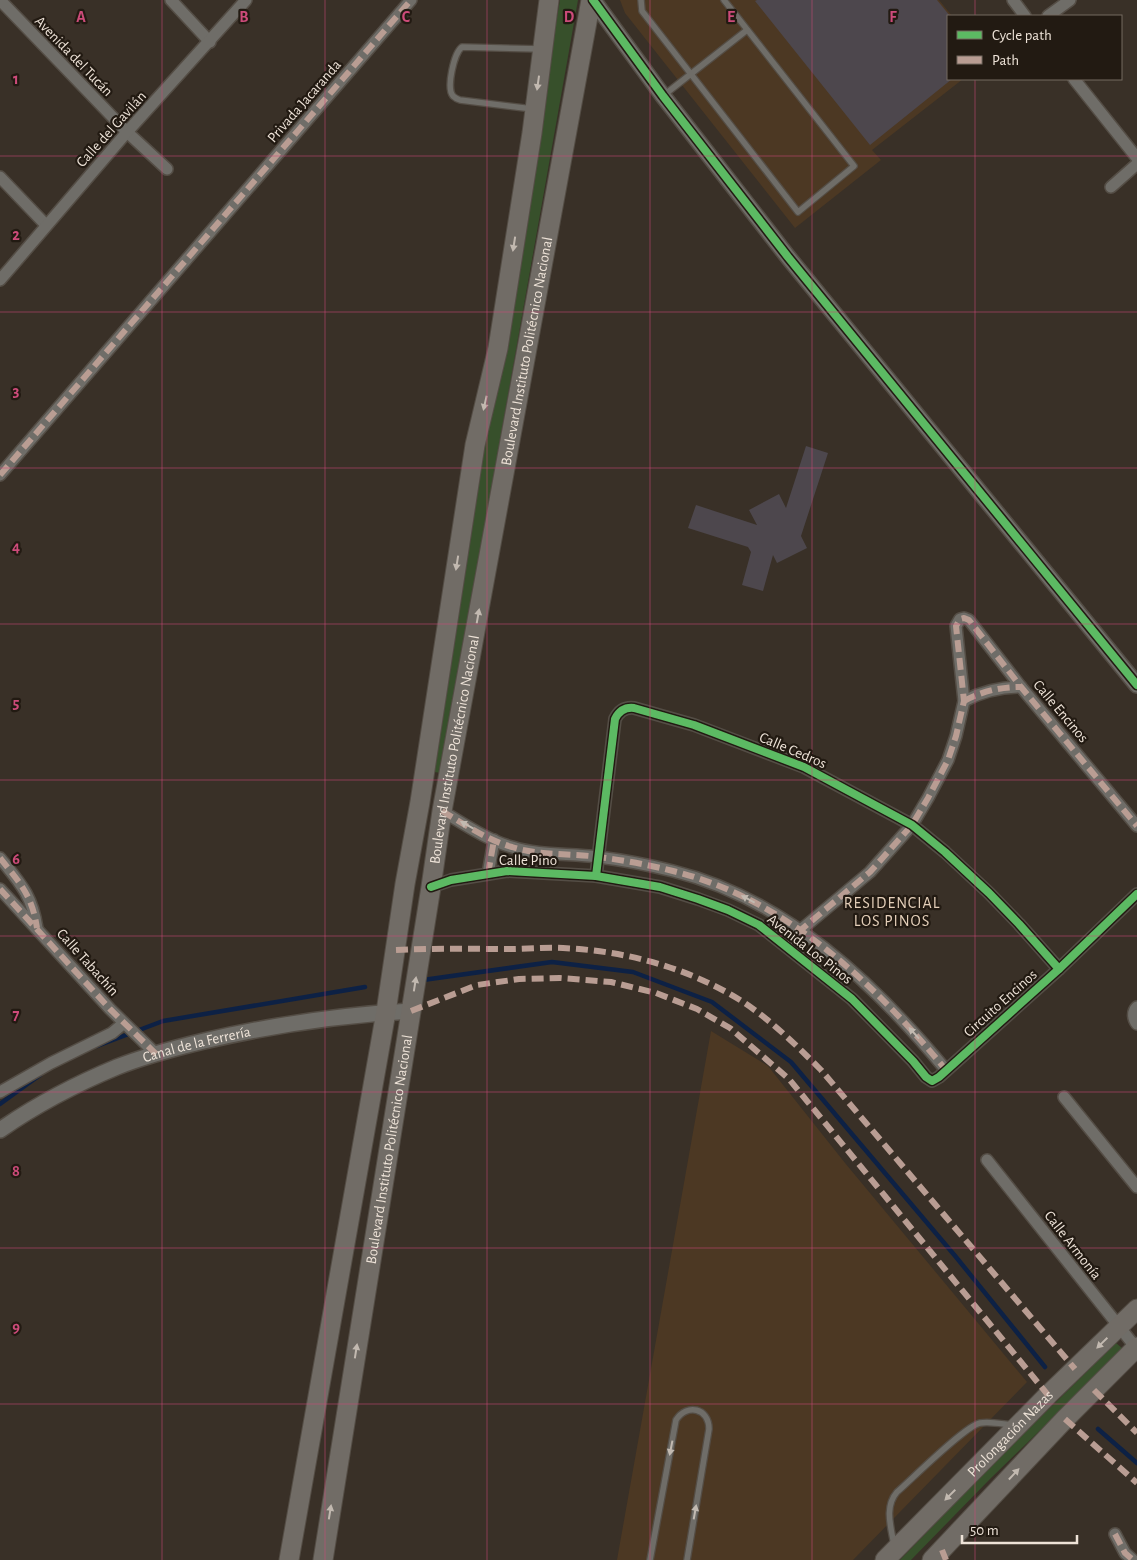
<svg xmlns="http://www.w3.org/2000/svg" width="1137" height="1560" font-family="'Alegreya Sans',sans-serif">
<rect width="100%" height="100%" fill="#393027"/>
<g fill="#4c3823">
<path d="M620 0H939L952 16H948V79H963L872 150 881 160 795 228 625 13Z"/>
<path d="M711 1031 768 1066 845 1163 1027 1382 853 1560H617Z"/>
</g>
<g fill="#37502b">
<path d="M560 0H578L441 773 428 771Z"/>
<path d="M1116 1343 1122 1348 1104 1368 990 1479 911 1560H900L984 1473Z"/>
</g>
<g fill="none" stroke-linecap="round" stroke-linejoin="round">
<g stroke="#0d2145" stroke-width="4.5">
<path d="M423 980 552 962 633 972 712 1002 791 1062 956 1257 1045 1367"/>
<path d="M97 1046 163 1021 365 987"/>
<path d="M0 1104 40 1075"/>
<path d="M1098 1429 1137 1463"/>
</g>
</g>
<g fill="#4d474d">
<path d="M757 0H937L950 16H948V79H952L870 145 755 1Z"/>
<path d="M806 446 828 453 801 536 807 548 777 563 773 555 763 591 742 585 751 552 748 547 688 528 696 505 757 525 749 510 779 494 786 508Z"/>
</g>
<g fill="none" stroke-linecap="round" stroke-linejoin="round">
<defs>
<g id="service">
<path d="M641 0 642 11 798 212 854 166 724 0"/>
<path d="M664 95 747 30"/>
<path d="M533 109 460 100C457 99 455 98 453 96 446 88 454 53 462 47L541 49"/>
<path d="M894 1545C891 1527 884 1507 897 1492 912 1479 965 1426 980 1423 990 1421 1002 1424 1011 1425"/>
<path d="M650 1560 676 1420C687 1403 709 1408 709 1429L687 1560"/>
</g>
<g id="minor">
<path d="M0 0 127 132 167 169"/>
<path d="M171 0 210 42"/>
<path d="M1013 0 1025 16"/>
<path d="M1048 16 1070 0"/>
<path d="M1074 79 1137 158"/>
<path d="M0 177 46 225"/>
<path d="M1111 187 1137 164"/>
<path d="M0 280 127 132 246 0"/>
<path d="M0 475 411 0"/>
<path d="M964 701C983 691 1000 687 1021 687"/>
<path d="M442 811C464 824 487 840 512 847 540 856 570 853 598 857 623 860 649 865 673 871 786 899 874 983 946 1070"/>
<path d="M0 858C20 883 32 895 37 928"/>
<path d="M488 874 494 840"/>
<path d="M596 876 615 719C619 711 625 707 634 708L694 725 804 767 912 825 945 852 989 893 1019 924 1059 969"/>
<path d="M431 887 451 880 507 871 596 876 660 887 698 899 728 910 759 925 852 999 913 1061 926 1077 932 1081 939 1077 1059 969 1137 894"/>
<path d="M0 889 110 1009 156 1054"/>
<path d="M784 944 870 872 912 825 928 798 948 760 956 736 964 701 956 626 960 619 964 618 969 620 1021 687 1137 826"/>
<path d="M1137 1007C1132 1012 1133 1019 1137 1024"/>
<path d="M0 1092 51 1063 112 1033 124 1023"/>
<path d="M1064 1097 1137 1187"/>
<path d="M987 1160 1137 1349"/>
<path d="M1115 1534 1125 1553 1133 1560"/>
</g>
<g id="tertiary">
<path d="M593 0 663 96 788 257 1137 685"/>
<path id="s1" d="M0 1130C36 1105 76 1084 117 1067 145 1056 175 1048 204 1041 272 1025 341 1015 411 1011"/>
</g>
<g id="primary">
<path d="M289 1560 386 1012 405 884 420 802 475 445 498 348 532 133 549 0"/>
<path id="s2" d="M323 1560 431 887 442 811 591 0"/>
<path id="s3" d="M885 1560 1048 1395 1137 1309"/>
<path d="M932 1560 1065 1419 1137 1347"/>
</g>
</defs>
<use href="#service" stroke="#544d45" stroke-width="8"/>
<use href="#minor" stroke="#544d45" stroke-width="14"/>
<use href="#tertiary" stroke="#544d45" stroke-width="18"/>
<use href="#primary" stroke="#544d45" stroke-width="21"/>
<use href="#service" stroke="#6f6d68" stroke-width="5.5"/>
<use href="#minor" stroke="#6f6d68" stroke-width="11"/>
<use href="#tertiary" stroke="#6f6d68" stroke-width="15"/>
<use href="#primary" stroke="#716c66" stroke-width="19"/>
<g stroke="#b99d93" stroke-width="6" stroke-dasharray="12 6" stroke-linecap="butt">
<path d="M0 475 411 0"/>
<path d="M964 701C983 691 1000 687 1021 687"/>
<path d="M442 811C464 824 487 840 512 847 540 856 570 853 598 857 623 860 649 865 673 871 786 899 874 983 946 1070"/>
<path d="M0 858C20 883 32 895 37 928"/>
<path d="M488 874 494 840"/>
<path d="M0 889 110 1009 156 1054"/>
<path d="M784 944 870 872 912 825 928 798 948 760 956 736 964 701 956 626 960 619 964 618 969 620 1021 687 1137 826"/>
<path d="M396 950C434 948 472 949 510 949 527 949 546 947 563 948 626 951 686 967 740 1000 770 1019 796 1045 821 1070L1075 1369"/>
<path d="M411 1011 477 985 519 979 560 978 611 982 656 993 697 1009 730 1028 789 1079 1048 1395"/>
<path d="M1094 1390 1137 1433"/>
<path d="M1065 1419 1137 1483"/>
<path d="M1115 1534 1125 1553 1133 1560"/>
<path d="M942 1550 946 1560"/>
</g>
<defs>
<g id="cycleway">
<path d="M593 0 663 96 788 257 1137 685"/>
<path d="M596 876 615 719C619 711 625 707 634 708L694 725 804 767 912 825 945 852 989 893 1019 924 1059 969"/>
<path d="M431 887 451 880 507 871 596 876 660 887 698 899 728 910 759 925 852 999 913 1061 926 1077 932 1081 939 1077 1059 969 1137 894"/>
</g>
</defs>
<use href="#cycleway" stroke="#221a12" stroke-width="11"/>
<use href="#cycleway" stroke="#5cba63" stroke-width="8"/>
</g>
<defs><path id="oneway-solid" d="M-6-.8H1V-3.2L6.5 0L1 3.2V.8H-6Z" transform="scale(1.25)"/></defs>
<g fill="#c2b9b0">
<use href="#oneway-solid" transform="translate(538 83) rotate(98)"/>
<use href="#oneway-solid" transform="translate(514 244) rotate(99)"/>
<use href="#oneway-solid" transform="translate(485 403) rotate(103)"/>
<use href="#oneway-solid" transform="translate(457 563) rotate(99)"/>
<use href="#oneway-solid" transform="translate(478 616) rotate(-80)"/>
<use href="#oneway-solid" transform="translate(415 984) rotate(-81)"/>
<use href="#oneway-solid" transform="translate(1102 1343) rotate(136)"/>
<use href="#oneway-solid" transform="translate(356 1351) rotate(-81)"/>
<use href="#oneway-solid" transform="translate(1014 1474) rotate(-47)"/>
<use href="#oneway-solid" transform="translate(950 1495) rotate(135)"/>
<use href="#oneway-solid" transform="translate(330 1512) rotate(-81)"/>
</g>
<g fill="#c2bab1">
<use href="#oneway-solid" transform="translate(467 825) rotate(-151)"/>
<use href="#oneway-solid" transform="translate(748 899) rotate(-152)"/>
<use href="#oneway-solid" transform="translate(914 1033) rotate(-132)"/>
<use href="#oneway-solid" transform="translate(671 1448) rotate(101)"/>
<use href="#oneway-solid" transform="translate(695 1512) rotate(-80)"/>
</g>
<path fill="none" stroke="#cd4b7a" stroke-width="1" stroke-opacity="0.55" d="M162 0V1560M325 0V1560M487 0V1560M650 0V1560M812 0V1560M975 0V16M975 79V1560M0 156H1137M0 312H1137M0 468H1137M0 624H1137M0 780H1137M0 936H1137M0 1092H1137M0 1248H1137M0 1404H1137"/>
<g text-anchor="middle" stroke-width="4.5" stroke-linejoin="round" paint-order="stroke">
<g font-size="15" fill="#eee3d8" stroke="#221a12">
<text transform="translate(74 56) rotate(46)" y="5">Avenida del Tucán</text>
<text transform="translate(304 101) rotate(-49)" y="5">Privada Jacaranda</text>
<text transform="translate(111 129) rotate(-48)" y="5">Calle del Gavilán</text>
<text dy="5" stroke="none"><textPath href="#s2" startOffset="1226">Boulevard Instituto Politécnico Nacional</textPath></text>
<text transform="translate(1061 711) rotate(50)" y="5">Calle Encinos</text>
<text dy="5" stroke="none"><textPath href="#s2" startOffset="821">Boulevard Instituto Politécnico Nacional</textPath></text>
<text transform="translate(793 750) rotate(23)" y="5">Calle Cedros</text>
<text x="528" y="865">Calle Pino</text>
<text transform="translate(810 949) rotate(38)" y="5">Avenida Los Pinos</text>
<text transform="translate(88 962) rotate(48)" y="5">Calle Tabachín</text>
<text transform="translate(1000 1003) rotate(-42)" y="5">Circuito Encinos</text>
<text dy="5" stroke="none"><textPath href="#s1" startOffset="216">Canal de la Ferrería</textPath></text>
<text dy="5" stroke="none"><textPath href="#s2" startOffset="416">Boulevard Instituto Politécnico Nacional</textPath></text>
<text transform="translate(1073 1245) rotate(52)" y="5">Calle Armonía</text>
<text dy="5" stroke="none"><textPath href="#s3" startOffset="178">Prolongación Nazas</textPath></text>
</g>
<g font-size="16" letter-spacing="1" fill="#e4cfb9" stroke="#221a12">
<text x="892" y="908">RESIDENCIAL<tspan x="892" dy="18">LOS PINOS</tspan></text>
</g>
</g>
<g font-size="16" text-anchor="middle" font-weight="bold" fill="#cd4b7a" stroke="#221a12" stroke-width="4.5" stroke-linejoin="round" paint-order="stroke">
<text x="81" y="22">A</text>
<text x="244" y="22">B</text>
<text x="406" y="22">C</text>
<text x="569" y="22">D</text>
<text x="731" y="22">E</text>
<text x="893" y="22">F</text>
<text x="16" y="84">1</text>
<text x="16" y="240">2</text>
<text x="16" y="396">3</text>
<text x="16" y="552">4</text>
<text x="16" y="708">5</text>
<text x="16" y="864">6</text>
<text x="16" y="1020">7</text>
<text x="16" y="1176">8</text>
<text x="16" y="1332">9</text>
</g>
<rect x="947" y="15" width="175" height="65" fill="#221a12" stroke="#746a61"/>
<rect x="957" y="31" width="25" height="8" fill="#5cba63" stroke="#746a61"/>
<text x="992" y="40" font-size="15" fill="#eee3d8">Cycle path</text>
<rect x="957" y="56" width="25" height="8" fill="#b99d93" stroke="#746a61"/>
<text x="992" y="65" font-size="15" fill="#eee3d8">Path</text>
<path d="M962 1535v8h115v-8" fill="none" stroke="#eee3d8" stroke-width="2.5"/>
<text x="970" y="1535" font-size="15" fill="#eee3d8" stroke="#221a12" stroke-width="4" paint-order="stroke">50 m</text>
</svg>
